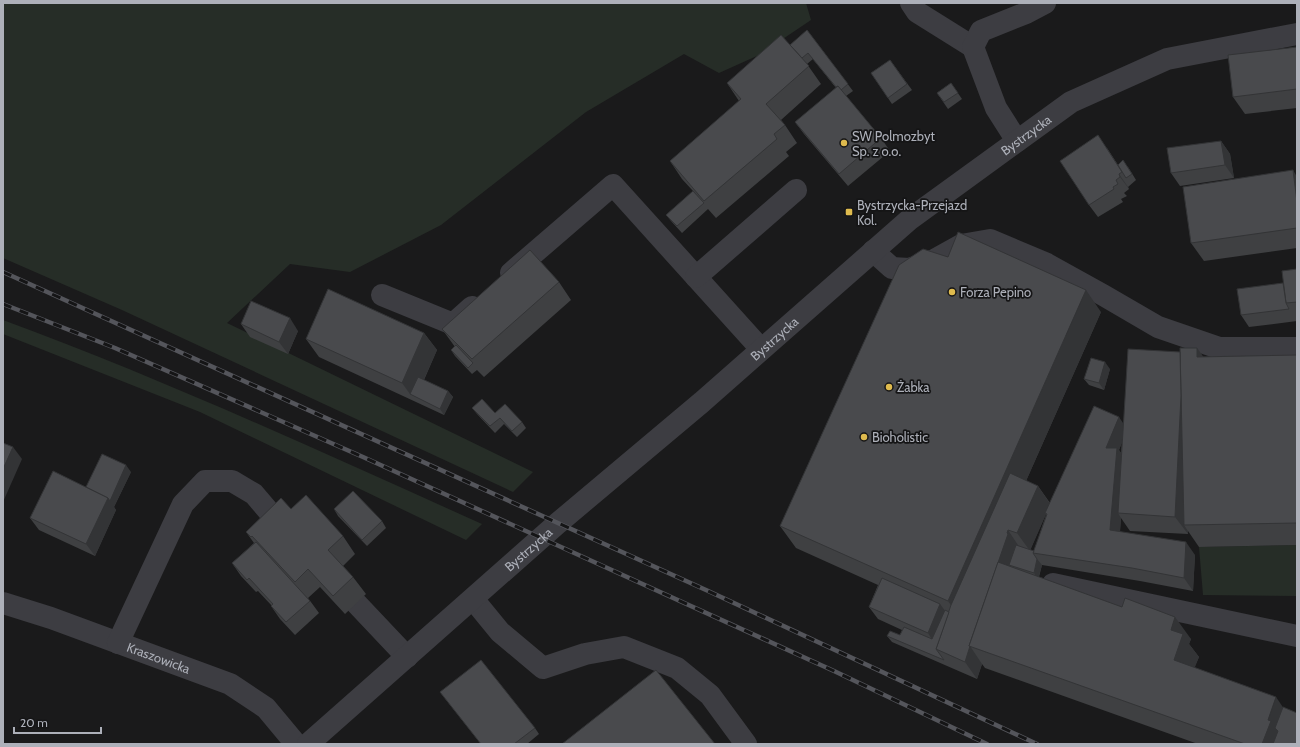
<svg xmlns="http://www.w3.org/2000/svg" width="1300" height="747" font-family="Cabin,sans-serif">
<rect width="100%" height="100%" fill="#1a1a1b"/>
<g fill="#262d27">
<path d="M3 3H806L811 20 759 55 719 73 684 54 586 112 441 225 350 272 290 264 227 323 533 472 513 492 122 310 3 258Z"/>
<path d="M3 320C166 380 324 453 482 524L466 540 200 412 3 334Z"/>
<path d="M1297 545V596L1203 595 1199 547Z"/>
</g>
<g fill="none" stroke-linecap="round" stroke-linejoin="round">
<g stroke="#3d3d42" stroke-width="22">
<path d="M911 3 917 12 973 47"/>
<path d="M1017 141 996 108 973 47 981 31 1026 13 1045 3"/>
<path d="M873 251 892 268 909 269 934 260 961 245 990 240 1047 264 1103 295 1158 327 1219 348H1297"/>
<path d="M511 273 613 185 761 349"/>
<path d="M696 277 796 190"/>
<path d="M382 295 453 324 472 307"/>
<path d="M1053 584 1297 636"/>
<path d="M473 599 500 632 543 668 585 654 624 647 677 668 710 695 746 744"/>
<path id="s1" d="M3 603 51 618 230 684 266 708 296 744"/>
<path d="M356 603 407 657"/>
<path d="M118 643 183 504 205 481H232L254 494 282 527"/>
<path id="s2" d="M308 744 558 523 702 402 910 219 1071 102 1167 59 1297 34"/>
</g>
<defs>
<g id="rail">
<path d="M3 272 706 590 1037 744"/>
<path d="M3 304 115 348 363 457 834 671 987 744"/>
</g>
</defs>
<use href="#rail" stroke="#54555b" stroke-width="4.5"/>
<use href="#rail" stroke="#151516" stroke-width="3" stroke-dasharray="9" stroke-linecap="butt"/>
</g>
<g fill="#3f4042" fill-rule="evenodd">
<path d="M807 30 853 91 846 96 881 138 890 151 848 186 804 134 795 122 836 88 813 59 807 64 821 84 781 120 785 125 797 143 786 152 789 156 716 218 708 209 682 233 671 221 666 215 693 191 682 179 670 161 739 101 727 83 790 45Z"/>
<path d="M1297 47V108L1245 114 1233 97Z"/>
<path d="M890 60 912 90 892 104 871 73Z"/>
<path d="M951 83 962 99 948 109 937 93Z"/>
<path d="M1221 141 1230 154 1234 178 1180 186 1171 173Z"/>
<path d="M1107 148 1118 165 1128 167 1136 180 1128 187 1129 189 1124 193 1127 196 1121 199 1123 202 1098 217 1089 205Z"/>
<path d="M1297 177V248L1204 261 1191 243Z"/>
<path d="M1297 269V321L1249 327 1241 315 1283 283Z"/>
<path d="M559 282 571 300 484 377 477 370 472 374 455 356 451 350 455 347 442 329Z"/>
<path d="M1101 312 1026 481 1038 486 1050 503 1123 423 1180 352 1197 348 1203 357 1297 355V545L1199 547 1188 531V534L1130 531 1121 518 1120 532 1195 555 1193 591 1140 581 1042 565 1039 577 1191 639 1189 644 1199 657 1194 668 1297 744H1198L985 668 982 664 977 679 892 642 887 636 900 635 902 630 878 619 869 607 878 585 796 548 780 526ZM1122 442 1121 453 1119 450ZM1046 514V515L1034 551 1030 550Z"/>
<path d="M241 324 298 331 288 354 250 337Z"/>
<path d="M424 333 437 350 424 380 448 391 453 397 444 415 319 357 306 339Z"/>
<path d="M1110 369 1104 390 1089 385 1084 379Z"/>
<path d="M472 408 495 413 522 422 526 428 517 437 504 424 495 433 477 414Z"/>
<path d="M131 472 114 507 116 510 95 556 39 530 30 518Z"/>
<path d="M291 509 343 536 355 554 343 566 353 577 366 594 345 614 320 587 308 598 319 613 295 635 280 619 271 606H272L258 591 256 592 241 576 232 563 254 543 246 532Z"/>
<path d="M334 509 382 521 386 528 367 546 338 516Z"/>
<path d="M440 692 535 728 539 734 527 744H481Z"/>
</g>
<g fill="#333436">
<path d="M1221 141 1230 154 1234 178 1225 165Z"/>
<path d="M1293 170 1297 177V202Z"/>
<path d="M1119 174 1128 187 1129 189 1120 177Z"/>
<path d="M1086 290 1101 312 963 623 948 601Z"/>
<path d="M290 318 298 331 288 354 279 342Z"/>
<path d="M424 333 437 350 416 397 410 394 402 383Z"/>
<path d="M1197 348 1213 370 1197 357Z"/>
<path d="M1183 353 1184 525 1188 531V534L1175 517Z"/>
<path d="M1105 362 1110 369 1104 390 1099 383Z"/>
<path d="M448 391 453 397 444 415 440 409Z"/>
<path d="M1119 417 1127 429 1119 450 1126 460 1118 513 1121 518 1119 542 1110 530 1106 448Z"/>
<path d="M13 447 22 459 3 502V469Z"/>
<path d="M126 465 131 472 114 507 116 510 95 556 86 544 108 498Z"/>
<path d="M1038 486 1050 504 1045 513 1046 514 1030 551 1017 533Z"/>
<path d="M1008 530 1020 548 1009 565 1014 571 970 646Z"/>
<path d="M1186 542 1195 555 1193 591 1184 578Z"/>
<path d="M1037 559 1042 565 1038 579 1034 573Z"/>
<path d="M940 604 949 616 936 646 928 633Z"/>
<path d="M1175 617 1191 639 1189 644 1199 657 1189 682 1174 660 1171 630Z"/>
<path d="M970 646 982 664 977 679 965 662Z"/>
<path d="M1276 697 1291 719 1286 744H1262L1268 720Z"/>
</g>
<g fill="#494a4d" stroke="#333436">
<path d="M807 30 848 84 841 90 838 86 836 87 808 53 802 58 790 45Z"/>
<path d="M781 35 809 66 766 104 785 125 774 134 777 139 704 201 670 161 741 99 727 83Z"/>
<path d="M1297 47V89L1233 97 1228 55Z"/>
<path d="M890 60 907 84 888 98 871 73Z"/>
<path d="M951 83 958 93 944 102 937 93Z"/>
<path d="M838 86 881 138 839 174 795 122Z"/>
<path d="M1098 135 1122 172 1119 174 1120 177 1116 180 1118 184 1113 187 1114 189 1089 205 1060 161Z"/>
<path d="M1221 141 1225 165 1171 173 1167 148Z"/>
<path d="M1123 160 1132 174 1126 178 1118 165Z"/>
<path d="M1293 170 1297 202V228L1191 243 1183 187Z"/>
<path d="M693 191 704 203 677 226 666 215Z"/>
<path d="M958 232 1086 290 948 601 780 526 899 265 923 249 948 257Z"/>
<path d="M530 250 559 282 472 359 442 329Z"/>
<path d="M1297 269V302L1286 303 1282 271Z"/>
<path d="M1283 283 1286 303 1289 309 1241 315 1237 289Z"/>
<path d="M328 289 424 333 402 383 306 339Z"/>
<path d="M251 301 290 318 279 342 241 324Z"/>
<path d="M456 345 473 363 468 368 451 350Z"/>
<path d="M1180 348H1197V357L1297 355V523L1184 525Z"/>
<path d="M1128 349 1180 352 1181 396 1175 517 1118 513Z"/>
<path d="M1091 358 1105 362 1099 383 1084 379Z"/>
<path d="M418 377 448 391 440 409 410 394Z"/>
<path d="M482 399 495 413 505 404 522 422 512 431 500 418 490 426 472 408Z"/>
<path d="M1094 406 1119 417 1106 448H1117L1110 530 1186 542 1184 578 1132 568 1033 553 1047 514 1045 513Z"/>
<path d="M3 443 13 447 3 469Z"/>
<path d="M102 454 126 465 110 501 108 498 86 487Z"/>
<path d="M53 471 108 498 86 544 30 518Z"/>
<path d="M1010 473 1038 486 1017 533 1008 530 1007 533 1008 534 969 646H970L965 662 936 649 951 605Z"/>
<path d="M353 491 382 521 362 540 334 509Z"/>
<path d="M306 495 343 536 328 550 353 577 333 596 308 569 295 582 252 536 251 537 246 532 281 498 291 509Z"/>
<path d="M256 542 310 601 286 622 271 606 273 604 249 578 247 580 232 563Z"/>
<path d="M1016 545 1034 551 1033 553 1037 559 1034 573 1009 565Z"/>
<path d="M998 562 1122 607 1125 598 1175 617 1171 630 1183 634 1174 660 1276 697 1268 720 1271 721 1262 744H1245L969 646Z"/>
<path d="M882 578 940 604 928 633 869 607Z"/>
<path d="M945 610 949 612 936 649 944 660 887 636 890 631 900 635 904 627 932 639Z"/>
<path d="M481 660 535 728 514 744H481L440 692Z"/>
<path d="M656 670 715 744H562Z"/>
<path d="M1283 707 1297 713V744H1273L1278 731 1275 728Z"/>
</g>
<g fill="#dfbb4e" stroke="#151516" stroke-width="1.5">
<circle cx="844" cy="143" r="4"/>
<rect x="845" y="208" width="8" height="8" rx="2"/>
<circle cx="952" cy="292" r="4"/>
<circle cx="889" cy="387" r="4"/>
<circle cx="864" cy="437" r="4"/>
</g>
<g text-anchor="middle" stroke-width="3.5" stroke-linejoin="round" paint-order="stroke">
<g font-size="13" fill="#adb0b9" stroke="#151516">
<text dy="5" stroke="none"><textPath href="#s2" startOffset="942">Bystrzycka</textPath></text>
<text dy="5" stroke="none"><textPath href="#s2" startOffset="618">Bystrzycka</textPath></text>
<text dy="5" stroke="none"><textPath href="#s2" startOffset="294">Bystrzycka</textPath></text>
<text dy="5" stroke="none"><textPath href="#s1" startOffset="165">Kraszowicka</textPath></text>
</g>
<g font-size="13" fill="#adb0b9" stroke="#151516" text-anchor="start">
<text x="852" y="141">SW Polmozbyt<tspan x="852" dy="15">Sp. z o.o.</tspan></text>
<text x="857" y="210">Bystrzycka-Przejazd<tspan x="857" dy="15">Kol.</tspan></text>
<text x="960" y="297">Forza Pepino</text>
<text x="897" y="392">Żabka</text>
<text x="872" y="442">Bioholistic</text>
</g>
</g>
<rect width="1300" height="747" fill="none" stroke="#adb0b9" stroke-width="8"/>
<path d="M14 727v6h87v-6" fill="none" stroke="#adb0b9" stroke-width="2"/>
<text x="20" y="727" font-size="12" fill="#adb0b9" stroke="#151516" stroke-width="3" paint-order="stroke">20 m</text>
</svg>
